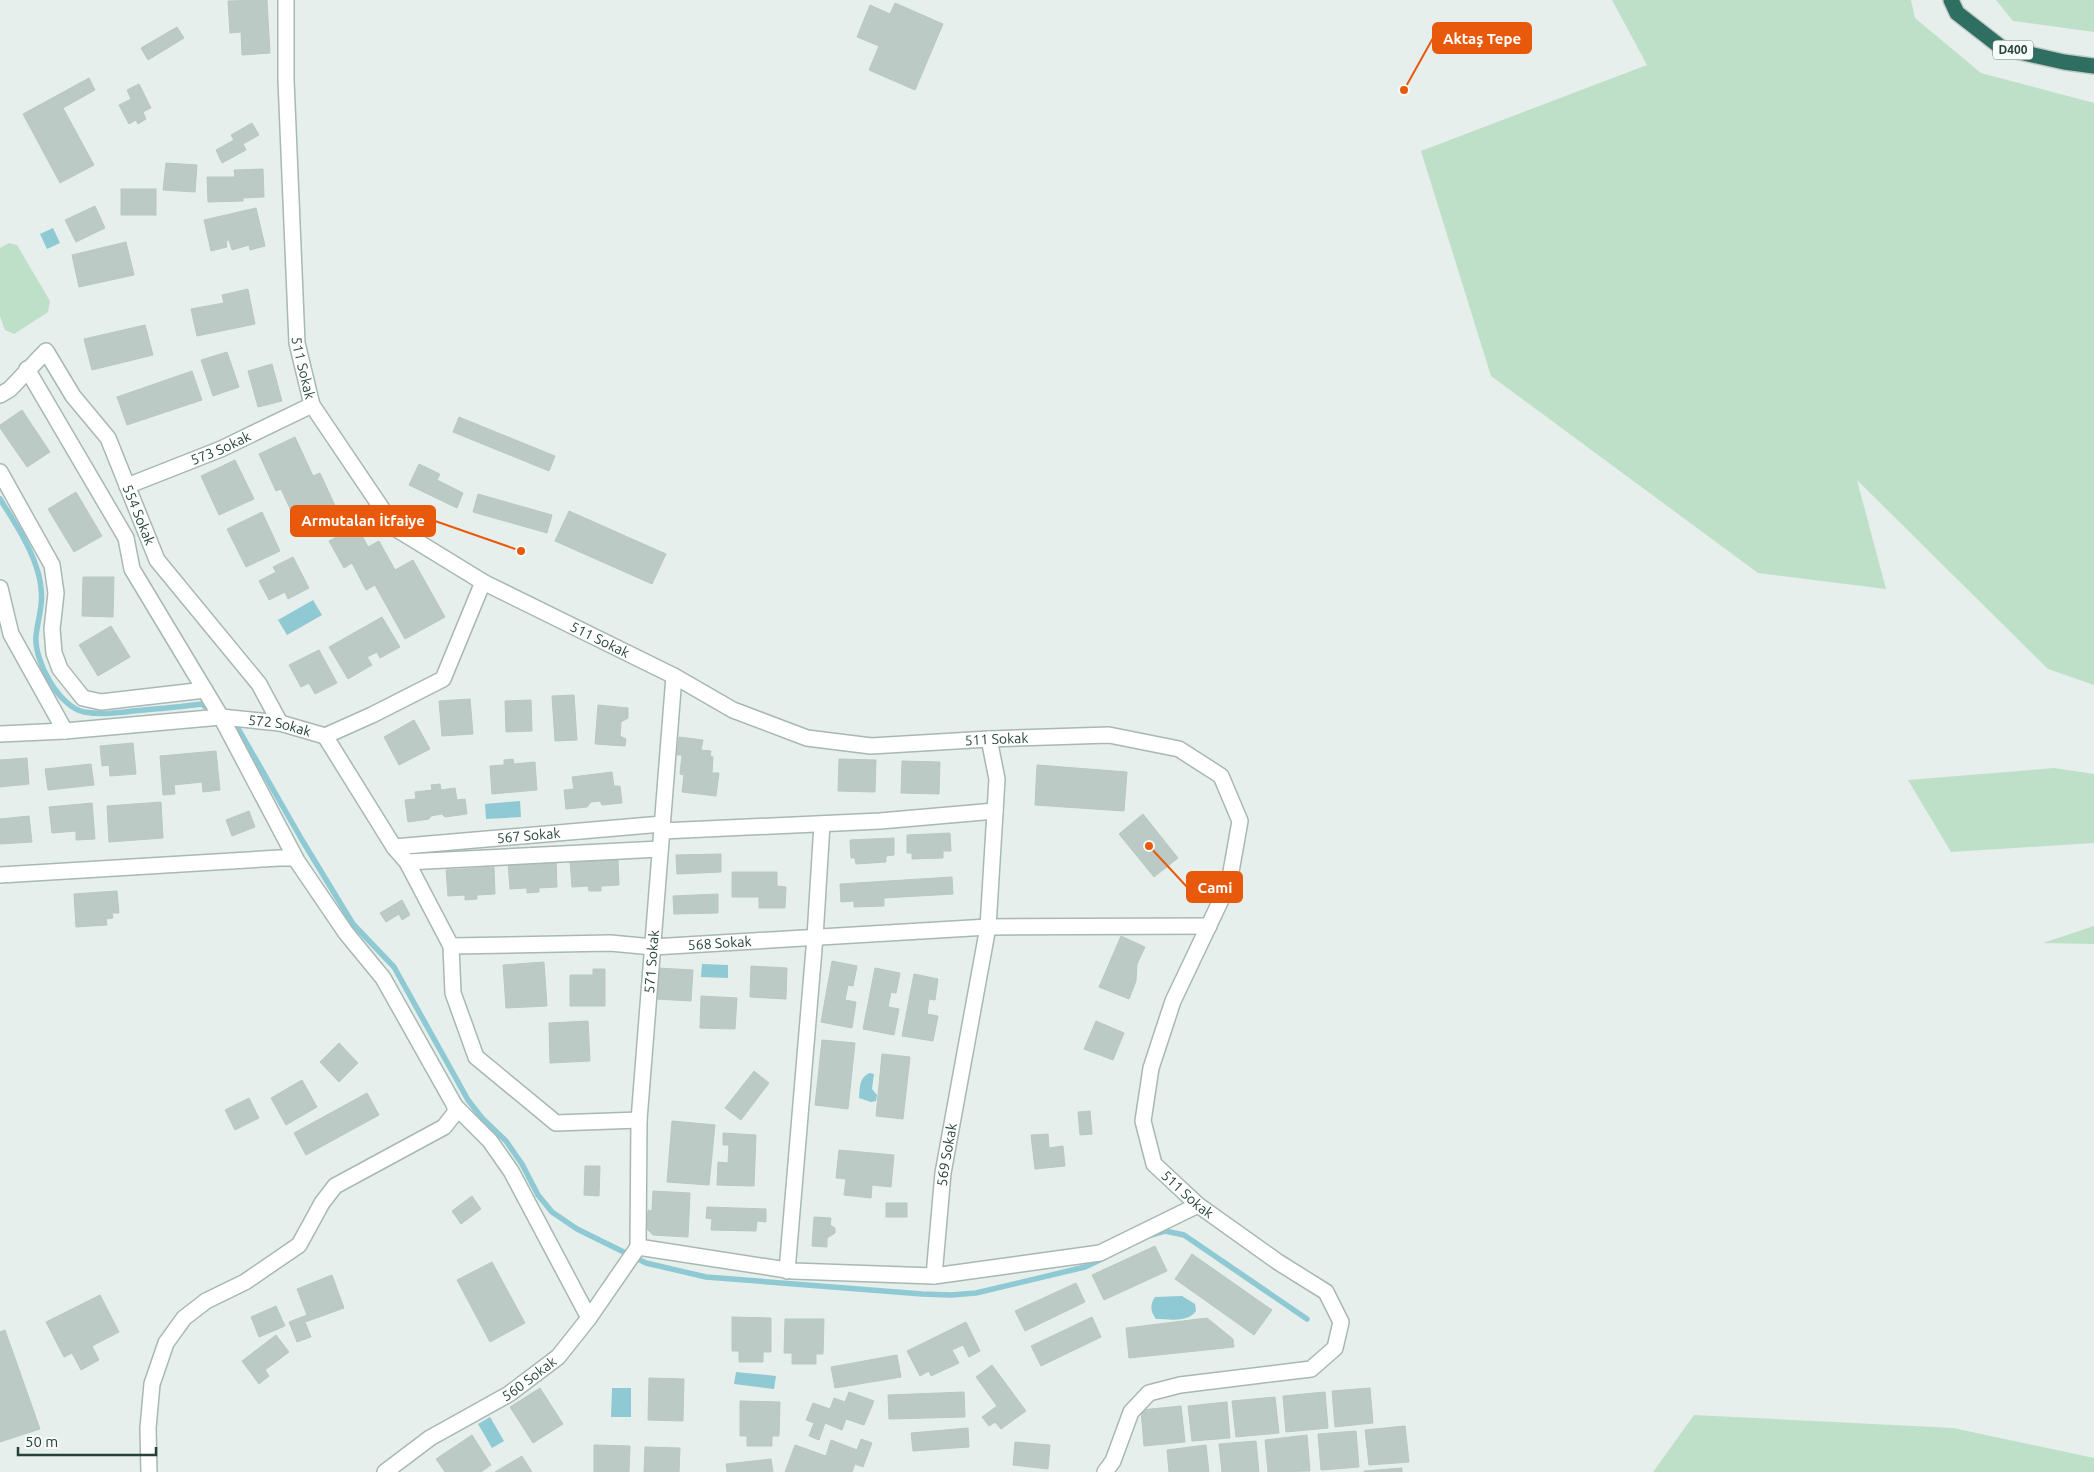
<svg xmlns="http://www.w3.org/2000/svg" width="2094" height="1472" font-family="Ubuntu,sans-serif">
<rect width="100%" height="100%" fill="#e6efeb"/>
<g fill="#bfe0c8">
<path d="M1612 0H1911L1915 18 1981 73 2094 103V685L2048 669 1857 480 1886 589 1758 573 1491 376 1421 151 1647 65Z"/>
<path d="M1996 0H2094V32L2013 21Z"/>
<path d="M9 243 17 245 50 301 48 312 14 334 5 330 0 316V248Z"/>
<path d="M2054 768 2094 774V843L1951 852 1908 780Z"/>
<path d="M2094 926V944L2043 943Z"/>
<path d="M1694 1415 1953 1428 2094 1458V1472H1653Z"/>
</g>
<g fill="#8ec9d4">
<path d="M53 228 60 243 47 249 40 234Z"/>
<path d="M313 600 322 615 287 635 278 620Z"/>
<path d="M520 801 521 817 486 819 485 804Z"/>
<path d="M702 964 728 965V978L701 977Z"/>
<path d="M870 1073 874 1074 872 1089 877 1095 876 1101 871 1102 859 1098C860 1088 859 1077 870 1073Z"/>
<path d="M1182 1296 1195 1304 1196 1311C1187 1323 1170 1319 1156 1319 1150 1311 1150 1304 1155 1297Z"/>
<path d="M736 1372 776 1376 774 1389 734 1384Z"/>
<path d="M612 1388H631V1417H611Z"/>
<path d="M490 1417 504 1441 492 1448 478 1424Z"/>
</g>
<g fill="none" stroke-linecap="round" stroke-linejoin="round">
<g stroke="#8ec9d4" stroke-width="5.5">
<path d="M0 499C15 523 32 548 39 576 45 604 39 611 36 636 34 661 59 707 84 712 101 715 117 713 133 711 156 709 179 707 202 704L212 712"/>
<path d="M230 724 239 730 302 840 353 924 394 967 468 1100 482 1118 506 1141 522 1164 538 1195 552 1212 577 1229 646 1263 706 1277 922 1294 951 1295 976 1293 1085 1267 1104 1258"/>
<path d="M1151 1235 1165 1231 1184 1235 1307 1319"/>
</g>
</g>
<g fill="#bbcac4" stroke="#b8c9c2">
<path d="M267 0 270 53 242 55 241 32 230 33 228 1Z"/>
<path d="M895 3 943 24 915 90 869 70 879 46 857 37 870 5 890 14Z"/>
<path d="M177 27 184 38 148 60 141 48Z"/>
<path d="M89 78 95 90 63 108 94 165 60 183 23 114Z"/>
<path d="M139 84 151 108 143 112 146 119 138 124 136 120 129 124 119 105 131 99 127 90Z"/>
<path d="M252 123 259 135 243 144 246 150 222 163 216 150 234 140 231 135Z"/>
<path d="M166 163 197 165 195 192 163 190Z"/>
<path d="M263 169 264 197 243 198V201L208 202 207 177H235L234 170Z"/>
<rect x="121" y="189" width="35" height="26"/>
<path d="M95 206 105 228 76 242 65 220Z"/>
<path d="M256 208 265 246 250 250 249 245 232 250 229 240 226 241 227 247 211 251 204 220Z"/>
<path d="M126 242 134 275 79 287 72 255Z"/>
<path d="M248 289 255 324 197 336 191 309 224 303 222 295Z"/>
<path d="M145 325 153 355 92 370 84 339Z"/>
<path d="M227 352 239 387 213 396 201 360Z"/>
<path d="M272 364 282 401 258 407 248 371Z"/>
<path d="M192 371 202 400 127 425 117 397Z"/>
<path d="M22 410 50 452 27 467 0 428V425Z"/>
<path d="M459 417 555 456 549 471 453 432Z"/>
<path d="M295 437 313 476 320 473 337 510 299 528 281 489 276 491 259 454Z"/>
<path d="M235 460 254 499 219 515 201 476Z"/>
<path d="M419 464 440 474 437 480 463 493 457 508 409 485Z"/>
<path d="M76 492 102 536 74 552 48 509Z"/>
<path d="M478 494 552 515 547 533 473 512Z"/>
<path d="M569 511 666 554 652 584 555 541Z"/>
<path d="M262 512 280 551 246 567 227 529Z"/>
<path d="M357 526 368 547 379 541 395 570 413 560 445 617 405 639 375 585 366 590 352 563 344 568 329 541Z"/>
<path d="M293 557 309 588 288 599 285 592 269 600 259 581 276 572 273 567Z"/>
<path d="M83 577H114L113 617 82 616Z"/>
<path d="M382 617 400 647 380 658 377 652 367 657 372 665 348 679 329 647Z"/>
<path d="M111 626 130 657 98 676 79 645Z"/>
<path d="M319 650 337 683 315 694 309 683 301 687 289 665Z"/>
<path d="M574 695 577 740 555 741 552 696Z"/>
<path d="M470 699 473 734 442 736 439 701Z"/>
<path d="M531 700 532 731 506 732 505 701Z"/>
<path d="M598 705 628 708V718L621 722 620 736 626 739 625 746 595 744Z"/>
<path d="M414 720 430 749 399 765 384 737Z"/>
<path d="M679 737 703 740 701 750 711 751 710 756 713 757 712 773H719L716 796 682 792 684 775 680 774 682 755H677Z"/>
<path d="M133 743 136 774 110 776 109 765 102 766 100 746Z"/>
<path d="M216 751 220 790 203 792 202 782 174 785 175 794 163 795 160 756Z"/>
<path d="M27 758 29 784 0 787V760Z"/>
<path d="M513 759 514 764 535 762 537 790 492 794 490 766 504 765V760Z"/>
<path d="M839 759 876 760 875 792 838 791Z"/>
<path d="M902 761 940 762 939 794 901 793Z"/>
<path d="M91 764 94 785 48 790 45 769Z"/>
<path d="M1037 765 1127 772 1124 811 1035 805Z"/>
<path d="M612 772 614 786H620L622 803 602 805 600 801 591 802 587 807 566 809 564 790 574 789 572 777Z"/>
<path d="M440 784 441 790 455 788 457 800 465 799 467 814 445 817 442 814 431 816 429 819 408 822 405 800 416 799 415 792 432 790 431 785Z"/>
<path d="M161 802 163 838 109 842 107 806Z"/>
<path d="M92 803 95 839 76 840V831L52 833 49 807Z"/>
<path d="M249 811 255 827 232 836 226 820Z"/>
<path d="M1143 814 1178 858 1154 877 1119 834Z"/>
<path d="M29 816 32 842 0 844V819Z"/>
<path d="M950 833 951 851H943V858L912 859V853H907V835Z"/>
<path d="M894 838V855L886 856V862L856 864 855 858H851L850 840Z"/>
<path d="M721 854V872L677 874 676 855Z"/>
<path d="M618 859 619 885 601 886V891H589L588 886 572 887 570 861Z"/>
<path d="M556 860 557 887 539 888V892L527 893V888L510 889 508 863Z"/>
<path d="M494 867 495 894 477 895V899L465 900V895L448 896 446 870Z"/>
<path d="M732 872H777V886L786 887 785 908H759V897H732Z"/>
<path d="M952 877 953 894 884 898V906L854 907V901L841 902 840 884Z"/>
<path d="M117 891 119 913H112L113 918 106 919 107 925 76 927 74 894Z"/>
<path d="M718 894V913L674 914 673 896Z"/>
<path d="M402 900 410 915 402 920 399 914 386 922 380 913Z"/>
<path d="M1121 936 1145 947 1137 964 1136 981 1129 999 1099 987Z"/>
<path d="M832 961 857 966 853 986 848 985 845 1000 856 1002 852 1028 821 1022Z"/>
<path d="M544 962 547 1006 506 1008 503 965Z"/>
<path d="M751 966 787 968 786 999 750 997Z"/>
<path d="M657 968 693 970 691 1001 656 999Z"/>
<path d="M875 968 900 973 896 993 891 992 888 1007 899 1009 894 1035 863 1029Z"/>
<path d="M593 969H605V1006H570V975H593Z"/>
<path d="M914 974 938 979 935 1000 929 999 927 1014 938 1016 933 1041 902 1036Z"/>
<path d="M701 996 737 998 735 1029 700 1028Z"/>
<path d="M588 1021 590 1061 550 1063 549 1023Z"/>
<path d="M1096 1021 1124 1033 1113 1060 1084 1049Z"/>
<path d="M822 1040 855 1043 848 1109 815 1105Z"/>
<path d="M339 1043 358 1063 339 1082 320 1062Z"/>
<path d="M882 1054 910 1057 903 1119 876 1116Z"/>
<path d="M754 1071 769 1083 741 1120 725 1108Z"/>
<path d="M302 1080 317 1107 286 1125 271 1098Z"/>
<path d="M367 1093 379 1115 306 1155 294 1133Z"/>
<path d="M249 1098 259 1118 235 1130 225 1110Z"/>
<path d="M1090 1111 1092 1134 1080 1135 1078 1112Z"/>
<path d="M672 1121 715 1125 709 1185 667 1182Z"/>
<path d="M723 1133 756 1135 754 1186 717 1185 718 1162 728 1163 729 1145H723Z"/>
<path d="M1048 1134 1049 1148 1063 1146 1065 1166 1035 1169 1031 1135Z"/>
<path d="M839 1150 894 1155 891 1187 872 1185 871 1198 844 1195 846 1179 836 1178Z"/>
<path d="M585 1166H600L599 1196 584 1195Z"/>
<path d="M653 1191 690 1193 688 1237 653 1235 647 1229 648 1210 652 1211Z"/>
<path d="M472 1196 481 1209 461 1224 452 1211Z"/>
<rect x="886" y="1203" width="21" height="14"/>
<path d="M707 1207 766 1209V1222L757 1221 756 1231 711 1230 712 1219 706 1218Z"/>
<path d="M814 1217 831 1218 830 1225 835 1228V1233L827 1238V1247L812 1246Z"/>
<path d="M1155 1246 1167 1271 1104 1300 1092 1275Z"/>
<path d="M1192 1254 1272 1310 1254 1335 1175 1279Z"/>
<path d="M492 1262 525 1323 490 1342 457 1280Z"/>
<path d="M332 1275 344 1308 305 1322 311 1337 297 1342 289 1322 307 1315 297 1289Z"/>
<path d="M1076 1283 1085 1302 1025 1331 1015 1311Z"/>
<path d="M100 1295 119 1332 92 1346 99 1360 81 1370 72 1353 64 1357 46 1322Z"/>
<path d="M276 1306 285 1326 259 1337 251 1317Z"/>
<path d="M732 1317 771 1318V1352H763V1362H739V1351H732Z"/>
<path d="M1092 1317 1101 1337 1041 1366 1031 1346Z"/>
<path d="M1207 1318 1233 1339 1234 1347 1129 1358 1126 1328Z"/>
<path d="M785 1319H824L823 1354H816V1364H792V1353H784Z"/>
<path d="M966 1322 980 1351 969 1357 963 1345 952 1350 959 1363 931 1376 929 1371 920 1376 907 1351Z"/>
<path d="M5 1330 40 1429 0 1442V1332Z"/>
<path d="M276 1335 289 1352 265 1370 269 1376 259 1384 242 1361Z"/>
<path d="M897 1355 901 1377 835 1388 831 1367Z"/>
<path d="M992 1365 1026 1411 1001 1429 995 1422 989 1426 982 1417 997 1406 976 1377Z"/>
<path d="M649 1378 684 1379 683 1421 648 1420Z"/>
<path d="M540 1388 563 1424 533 1443 510 1407Z"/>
<path d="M1370 1388 1373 1423 1335 1427 1332 1391Z"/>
<path d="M849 1392 874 1401 864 1425 846 1419 842 1430 825 1423 819 1440 809 1436 814 1423 806 1420 813 1403 830 1409 834 1398 845 1402Z"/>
<path d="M964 1392 965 1417 889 1419 888 1395Z"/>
<path d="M1325 1392 1328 1428 1286 1432 1283 1396Z"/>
<path d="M1275 1397 1279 1433 1236 1437 1232 1401Z"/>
<path d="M740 1401 780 1402 779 1436H772V1446H747V1436H740Z"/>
<path d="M1227 1402 1230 1438 1192 1441 1188 1406Z"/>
<path d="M1181 1406 1185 1442 1144 1446 1141 1410Z"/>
<path d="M1405 1426 1409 1462 1369 1465 1365 1430Z"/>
<path d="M968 1428 969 1447 913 1451 911 1433Z"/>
<path d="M1356 1431 1359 1467 1321 1470 1318 1434Z"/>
<path d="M472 1435 491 1465 481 1472H445L436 1459Z"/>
<path d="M1307 1435 1310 1471 1268 1472 1265 1440Z"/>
<path d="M861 1439 872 1443 863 1467 855 1464 852 1472H785L795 1445 826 1456 831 1440 857 1450Z"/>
<path d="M1256 1441 1259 1472H1222L1219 1444Z"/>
<path d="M1015 1442 1050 1445 1048 1469 1013 1465Z"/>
<path d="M594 1445 630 1446 629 1472H594Z"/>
<path d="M1206 1445 1209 1472H1169L1167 1450Z"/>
<path d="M645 1447 680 1448 679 1472H644Z"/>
<path d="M522 1456 532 1472H495Z"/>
<path d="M771 1459 773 1472H727L726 1464Z"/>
<path d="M1402 1468V1472H1364V1471Z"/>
</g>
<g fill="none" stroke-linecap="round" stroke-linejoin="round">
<defs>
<g id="street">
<path id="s1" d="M286 0V80L297 343 312 405 395 528 483 582 674 676 733 710 807 738 871 746 989 739 1109 735 1179 749 1221 776 1240 821 1229 883 1173 1001 1151 1068 1143 1121 1154 1164 1198 1205 1278 1262 1326 1292 1341 1322 1335 1348 1311 1369 1180 1385 1149 1393 1131 1412 1113 1461 1105 1472"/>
<path d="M27 369 126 538 132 569 221 717 297 861 346 933 383 978 455 1106 490 1141 511 1171 589 1318"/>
<path id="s2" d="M0 395 10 389 46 351 73 396 108 438 157 560 259 684 280 723"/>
<path d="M0 472 52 565 56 593 52 629 54 653 60 669 83 698 101 702 205 690"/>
<path id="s3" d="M127 486 221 449 312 405"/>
<path d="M0 588 11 634 65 731"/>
<path id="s4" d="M0 734 65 731 221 717 280 723 325 736 372 715 443 679 483 582"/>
<path d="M325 736 394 847 407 862 451 946 453 993 476 1057 556 1123 639 1120"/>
<path d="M662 831 880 821 995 811"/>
<path id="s5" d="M394 847 662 824"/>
<path d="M407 862 660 849"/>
<path d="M0 875 279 858H295"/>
<path id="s6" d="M451 946 610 943 653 947 988 927 1209 926"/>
<path id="s7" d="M638 1247 793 1271 934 1276 943 1173 988 927 997 779 989 739"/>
<path id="s8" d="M638 1247 639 1120 674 676"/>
<path d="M787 1271 815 937 822 824"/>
<path d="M934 1276 1100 1253 1198 1205"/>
<path d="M149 1472 148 1428 152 1384 166 1343 184 1318 206 1301 245 1282 299 1245 322 1203 335 1186 444 1127 455 1113V1106"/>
<path id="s9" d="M385 1472 430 1438 509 1394 558 1357 589 1318 638 1247"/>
</g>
<path id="highway" d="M1951 0 1957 13 2002 48 2064 62 2094 66"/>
</defs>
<use href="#street" stroke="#a8b8b2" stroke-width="18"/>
<use href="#highway" stroke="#c2cac8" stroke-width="18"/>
<use href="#street" stroke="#fff" stroke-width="15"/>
<use href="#highway" stroke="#2f6f62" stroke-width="15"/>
</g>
<g text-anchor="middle" stroke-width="4" stroke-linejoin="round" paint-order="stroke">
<rect fill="#f7fbf9" stroke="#637a73" stroke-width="1" x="1993" y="40.5" width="40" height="19" rx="4"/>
<g font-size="12" font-weight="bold" fill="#24423a">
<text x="2013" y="54">D400</text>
</g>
<g font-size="14" fill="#24423a" stroke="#f7fbf9">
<text dy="5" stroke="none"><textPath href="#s1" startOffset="369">511 Sokak</textPath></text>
<text dy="5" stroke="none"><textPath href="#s3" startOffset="101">573 Sokak</textPath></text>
<text dy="5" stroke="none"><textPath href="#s2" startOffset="254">554 Sokak</textPath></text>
<text dy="5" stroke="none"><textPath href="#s1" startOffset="789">511 Sokak</textPath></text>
<text dy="5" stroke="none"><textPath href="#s4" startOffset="281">572 Sokak</textPath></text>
<text dy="5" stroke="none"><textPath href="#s1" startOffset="1209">511 Sokak</textPath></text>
<text dy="5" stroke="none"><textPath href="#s5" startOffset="135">567 Sokak</textPath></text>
<text dy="5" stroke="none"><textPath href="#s6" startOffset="269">568 Sokak</textPath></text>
<text dy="5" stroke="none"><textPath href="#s8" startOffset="286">571 Sokak</textPath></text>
<text dy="5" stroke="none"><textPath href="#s7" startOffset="420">569 Sokak</textPath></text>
<text dy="5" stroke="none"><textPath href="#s1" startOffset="1899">511 Sokak</textPath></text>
<text dy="5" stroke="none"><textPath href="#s9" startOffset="172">560 Sokak</textPath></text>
</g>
</g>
<path fill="none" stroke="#e8590c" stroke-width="2" d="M1404 90L1433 38M521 551L435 521M1149 846L1187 887"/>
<g fill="#e8590c" stroke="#f7fbf9" stroke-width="2">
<circle cx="1404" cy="90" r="5"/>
<circle cx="521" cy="551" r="5"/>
<circle cx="1149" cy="846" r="5"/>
</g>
<g fill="#e8590c" stroke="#e8590c" stroke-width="2">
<rect x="1433" y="23" width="98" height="30" rx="5"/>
<rect x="291" y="506" width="144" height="30" rx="5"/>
<rect x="1187" y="872" width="55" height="30" rx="5"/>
</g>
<g font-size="15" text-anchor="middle" font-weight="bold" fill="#fff">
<text x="1482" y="44">Aktaş Tepe</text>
<text x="363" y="526">Armutalan İtfaiye</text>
<text x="1215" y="893">Cami</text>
</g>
<path d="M18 1447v8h138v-8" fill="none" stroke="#24423a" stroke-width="2.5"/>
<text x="25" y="1447" font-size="15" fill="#24423a" stroke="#f7fbf9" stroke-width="4" paint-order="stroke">50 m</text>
</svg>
